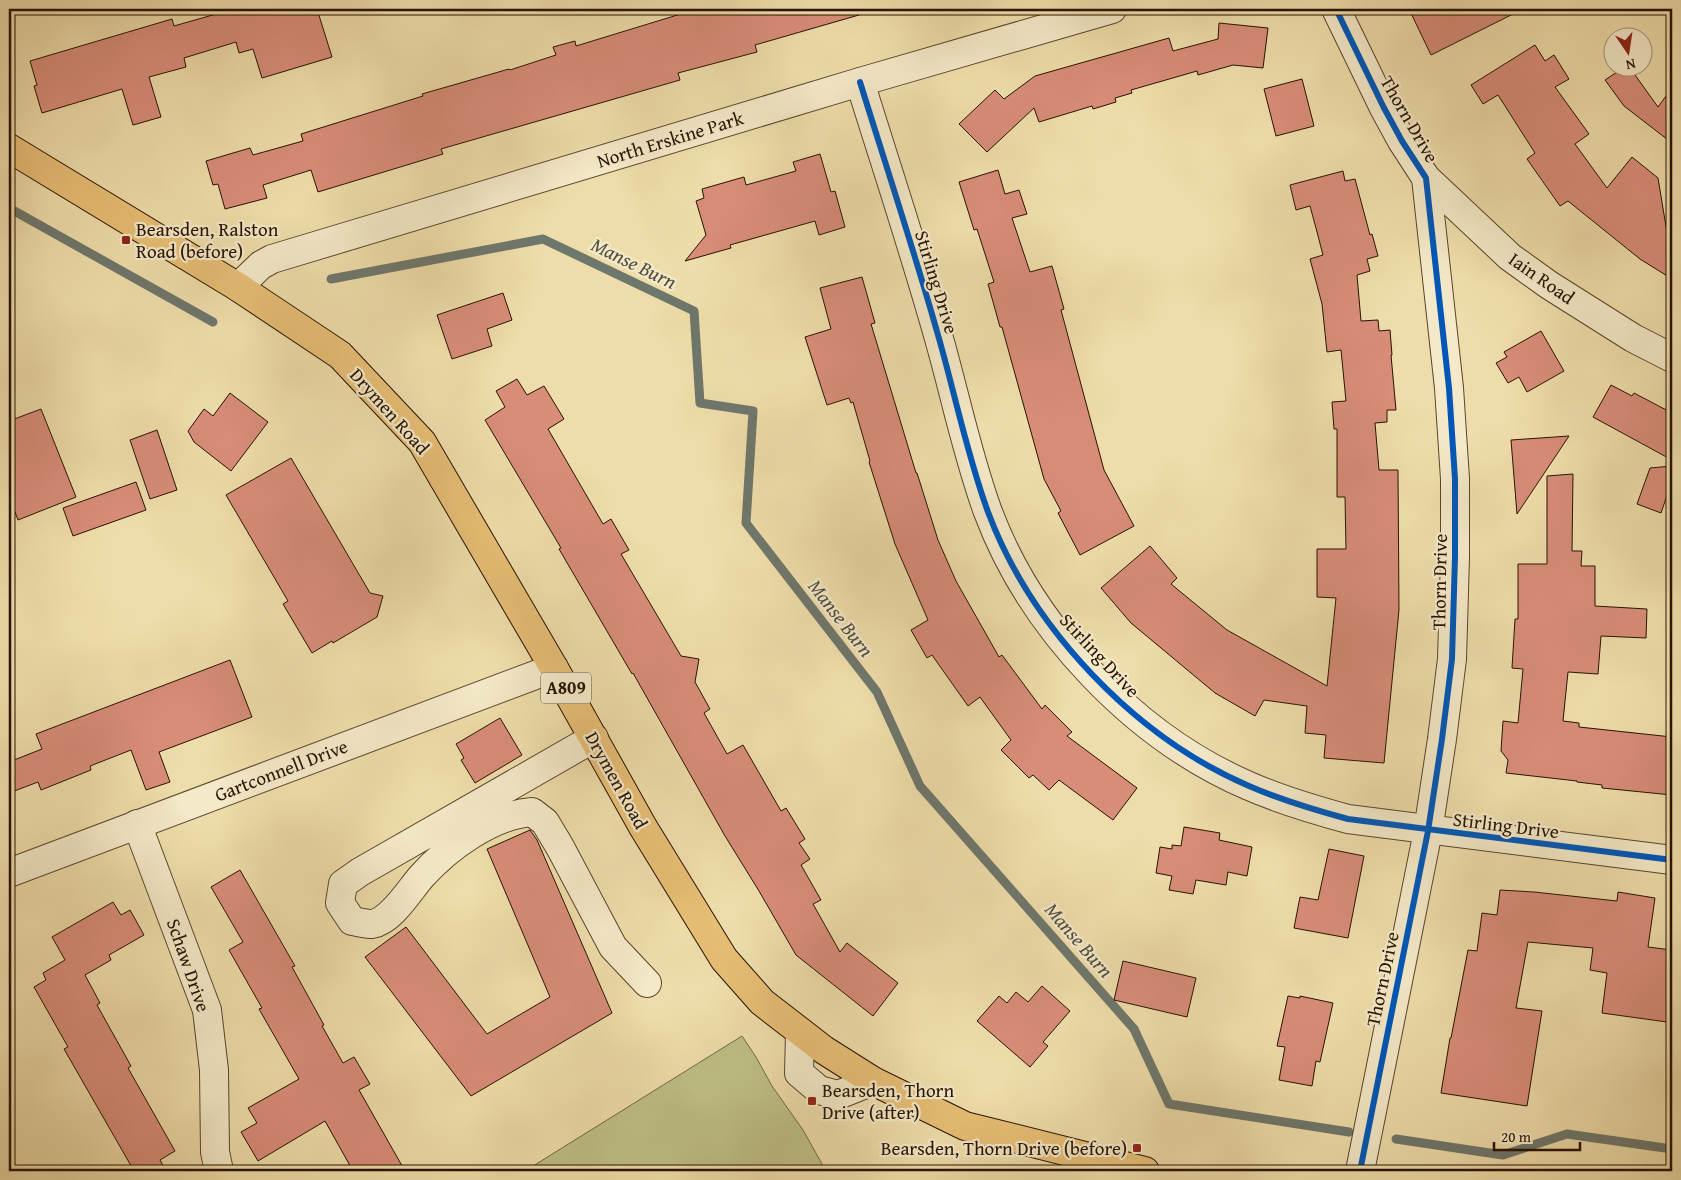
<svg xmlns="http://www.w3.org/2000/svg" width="1681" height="1180" font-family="'Gentium Book Plus',serif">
<rect width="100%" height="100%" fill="#eda"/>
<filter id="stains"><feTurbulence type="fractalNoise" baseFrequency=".004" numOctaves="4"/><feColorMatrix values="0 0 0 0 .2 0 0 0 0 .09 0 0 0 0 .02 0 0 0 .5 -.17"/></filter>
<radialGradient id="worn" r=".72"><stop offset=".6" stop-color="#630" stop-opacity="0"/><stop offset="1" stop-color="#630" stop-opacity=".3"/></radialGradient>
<path fill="#bebf85" stroke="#726843" d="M742 1036 756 1057 772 1086 803 1130 826 1171H525Z"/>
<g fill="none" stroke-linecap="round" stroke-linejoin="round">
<g stroke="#6e776c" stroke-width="9">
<path d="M9 208 213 322"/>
<path d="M331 279 543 239 694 311 700 403 753 411 746 523 877 692 920 786 1134 1029 1169 1104 1349 1132"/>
<path d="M1396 1139 1503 1155 1567 1134 1672 1149"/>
</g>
</g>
<g fill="#d88d79" stroke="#271201">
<path d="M215 9H317L332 57 262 78 253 49 239 53 236 42 184 58 186 67 149 77 161 117 133 125 122 89 42 113 34 86 37 85 30 61 172 19 174 26 216 14Z"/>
<path d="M697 9H859V15L755 45 757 52 678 73 680 80 441 149 443 154 318 192 311 170 263 185 267 198 225 209 218 184 213 185 206 161 250 148 253 155 303 141 301 134 423 96 422 94 509 69 510 70 556 55 553 47 575 41 576 46Z"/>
<path d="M1409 9H1523L1431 55Z"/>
<path d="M1219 23 1268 28 1263 68 1233 65 1198 75 1197 71 1131 90 1132 93 1115 98 1116 102 1093 109 1092 106 1039 122 1034 108 987 152 959 124 995 90 1004 99 1035 76 1169 38 1173 51 1218 39Z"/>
<path d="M1535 45 1545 61 1554 55 1569 79 1555 87 1589 134 1575 144 1607 188 1632 157 1658 178 1672 263V279L1640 259 1568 201 1560 206 1527 159 1535 153 1498 95 1483 104 1471 85Z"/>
<path d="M1623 68H1630L1658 107 1672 88V143L1624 106 1605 80Z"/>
<path d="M1302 79 1314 126 1276 136 1264 89Z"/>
<path d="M820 154 831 192 835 191 845 227 819 235 815 221 730 245 731 248 685 261 706 235 696 201 704 198 702 189 744 177 746 185 796 171 793 162Z"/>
<path d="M998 170 1005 194 1019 190 1027 214 1012 218 1030 272 1052 266 1064 309 1061 310 1104 470 1134 526 1080 555 1058 513 1061 511 1044 479 1002 327H1000L988 284 994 282 977 229 974 230 959 182Z"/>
<path d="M1343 171 1345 181 1355 179 1370 235 1372 234 1378 256 1367 259 1370 271 1357 275 1361 321 1378 320 1379 331 1390 330 1392 355H1391L1396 410H1387V422L1375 423 1379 470H1398L1399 610 1384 763 1324 758 1326 735 1305 733 1307 706 1264 700 1255 716 1215 693 1131 623 1101 588 1150 546 1177 578 1171 584 1227 630 1327 686 1336 598 1317 597V549H1346L1345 497H1337V429H1334L1332 402 1346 401 1341 350 1327 352 1322 304 1310 259 1323 255 1317 232 1310 206 1296 210 1290 185Z"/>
<path d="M862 277 875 323 871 324 916 473H917L938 540 956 581 999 657 1002 655 1042 709 1045 705 1072 732 1067 736 1137 788 1113 820 1059 780 1049 790 1033 775 1029 778 1001 750 1011 740 980 697 968 706 932 655 927 658 911 630 928 620 895 544 869 462 870 461 853 402 851 403 849 398 827 405 805 337 831 329 820 288Z"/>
<path d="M503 293 512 320 487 329 492 346 452 359 437 315Z"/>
<path d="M1541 331 1564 371 1527 392 1519 377 1508 383 1496 363 1507 357 1504 352Z"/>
<path d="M517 379 527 395 544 386 564 419 548 429 603 524 611 519 629 550 621 554 681 656 699 659 695 682 710 709 704 713 727 754 743 745 781 811 786 808 805 839 799 843 810 859 801 865 821 900 813 904 840 952 847 943 898 983 873 1016 796 955 759 891 725 836 633 673 632 674 559 549 561 548 485 420 505 407 496 391Z"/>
<path d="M1611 385 1632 396 1634 393 1672 413V460L1593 417Z"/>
<path d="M230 393 268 422 231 471 194 442 188 431 204 409 213 416Z"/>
<path d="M41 409 76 497 18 520 9 496V421Z"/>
<path d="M157 430 177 490 150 499 130 440Z"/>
<path d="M1569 436 1517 514 1511 440Z"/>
<path d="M291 458 370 593 383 596 377 617 333 643 332 641 312 653 283 604 288 601 226 495Z"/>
<path d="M1672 466V481L1661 513 1637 504 1650 468Z"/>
<path d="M1573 474 1572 551H1582L1581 566H1595V606L1647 609 1646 638 1601 636 1598 674 1568 672 1563 721 1579 723V727L1672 737V795L1602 788V785L1577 782V781L1506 773 1508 760 1501 751 1503 721 1518 723 1523 669 1512 668 1515 619H1518V564H1547V476Z"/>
<path d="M136 482 146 510 73 536 63 508Z"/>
<path d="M230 660 252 717 159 752 170 782 146 790 131 750 90 766 91 770 41 790 38 782 9 793V762L42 749 36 734Z"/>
<path d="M500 718 522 755 475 783 461 760 464 758 456 744Z"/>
<path d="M1184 827 1220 833 1219 840 1252 847 1247 876 1228 872 1226 885 1196 880 1193 894 1169 890 1172 876 1156 873 1160 847 1172 849V845L1181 846Z"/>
<path d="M530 830 537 840 612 1013 471 1096 365 957 406 927 487 1034 550 997 487 849Z"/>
<path d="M1329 849 1364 856 1348 938 1294 928 1300 897 1318 900Z"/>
<path d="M240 870 295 966 292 967 324 1025 322 1026 343 1063 354 1057 370 1084 359 1090 405 1171H353L325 1121 258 1161 241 1132 257 1123 248 1108 299 1079 259 1009 262 1008 229 950 243 942 211 887Z"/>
<path d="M1500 890 1534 892 1617 901 1618 892 1655 898 1648 947 1672 950V984L1667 1022 1602 1013 1607 973 1590 970 1593 948 1528 942 1516 1008 1542 1011 1527 1106 1441 1093 1450 1038H1451L1468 950 1477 951 1482 913 1497 915Z"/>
<path d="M113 902 121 915 130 910 144 935 109 955 111 960 85 975 100 1003 97 1005 131 1066 128 1068 175 1151 160 1160 166 1171H134L64 1049 68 1047 34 987 46 980 43 973 65 960 52 937Z"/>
<path d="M1123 961 1196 978 1187 1017 1114 1000Z"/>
<path d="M1042 986 1070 1011 1043 1042 1048 1046 1030 1067 977 1021 999 996 1007 1003 1016 992 1028 1002Z"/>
<path d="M1288 996 1300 998V996L1333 1003 1320 1062 1316 1061 1312 1086 1279 1080 1285 1047 1277 1046Z"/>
</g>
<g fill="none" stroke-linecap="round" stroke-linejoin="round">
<defs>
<g id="minor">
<path d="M1336 9 1383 106 1402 141 1426 178 1449 388 1455 479V557L1452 659 1442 739 1428 831 1360 1171"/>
<path d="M860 82C886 166 914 250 938 335 955 394 967 455 988 512 1032 629 1135 737 1249 786 1281 800 1315 810 1348 819L1672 860"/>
<path d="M1426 178 1510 257 1549 285 1633 338 1672 358"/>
<path d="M238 287 261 265 272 259 860 82 1112 9"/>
<path d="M594 738 360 872 343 884 340 903 352 921C358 922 366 924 372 924 391 921 409 891 421 877 448 847 492 815 532 812L545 822 560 847 613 947 647 983"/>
<path d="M137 824 207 1010 214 1070 215 1152 219 1171"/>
<path d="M9 873 554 668"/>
<path d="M800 1033 799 1073 819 1090 838 1095 873 1081"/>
</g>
<path id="major" d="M9 148 238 287 340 355 422 442 554 668 643 827 724 959 762 1002 824 1050 873 1081 965 1126 1145 1171"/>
</defs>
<use href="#minor" stroke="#59452b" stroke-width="30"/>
<use href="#major" stroke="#271201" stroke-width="30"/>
<use href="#minor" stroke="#f4e9c8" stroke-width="28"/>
<use href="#major" stroke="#e7be75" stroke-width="28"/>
<defs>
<g id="cycleway">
<path d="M1336 9 1383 106 1402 141 1426 178 1449 388 1455 479V557L1452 659 1442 739 1428 831 1360 1171"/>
<path d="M860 82C886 166 914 250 938 335 955 394 967 455 988 512 1032 629 1135 737 1249 786 1281 800 1315 810 1348 819L1672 860"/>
</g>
</defs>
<use href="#cycleway" stroke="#f4e9c8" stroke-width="9"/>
<use href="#cycleway" stroke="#0057b8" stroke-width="6"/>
</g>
<g fill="#8f2418" stroke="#f4e9c8" stroke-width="2">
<rect x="121" y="235" width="10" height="10" rx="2.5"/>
<rect x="807" y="1096" width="10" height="10" rx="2.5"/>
<rect x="1132" y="1143" width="10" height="10" rx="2.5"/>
</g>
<g text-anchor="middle" stroke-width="4.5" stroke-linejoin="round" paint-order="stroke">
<rect fill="#f4e9c8" stroke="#64523d" stroke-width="1" x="541" y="672.5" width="50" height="31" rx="4"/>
<g font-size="18" font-weight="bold" fill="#271201">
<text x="566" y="694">A809</text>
</g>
<g font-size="19" fill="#271201" stroke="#f4e9c8">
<text transform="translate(1410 119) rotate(60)" y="7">Thorn Drive</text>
<text transform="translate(670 139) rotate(-17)" y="7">North Erskine Park</text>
<text transform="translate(1542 278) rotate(35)" y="7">Iain Road</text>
<text transform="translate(937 282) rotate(73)" y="7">Stirling Drive</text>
<text transform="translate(390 411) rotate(48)" y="7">Drymen Road</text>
<text transform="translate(1439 582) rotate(-89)" y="7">Thorn Drive</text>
<text transform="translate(1100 655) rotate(47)" y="7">Stirling Drive</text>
<text transform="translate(281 770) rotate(-21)" y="7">Gartconnell Drive</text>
<text transform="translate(617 780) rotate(61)" y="7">Drymen Road</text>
<text transform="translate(1506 825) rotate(7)" y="7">Stirling Drive</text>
<text transform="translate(189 965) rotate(71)" y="7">Schaw Drive</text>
<text transform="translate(1382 979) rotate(-78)" y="7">Thorn Drive</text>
</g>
<g font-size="19" fill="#271201" stroke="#f4e9c8" text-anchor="start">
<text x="136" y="236">Bearsden, Ralston<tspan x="136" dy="22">Road (before)</tspan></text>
<text x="822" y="1097">Bearsden, Thorn<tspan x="822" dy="22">Drive (after)</tspan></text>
<text x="1127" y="1155" text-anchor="end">Bearsden, Thorn Drive (before)</text>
</g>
<g font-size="20" font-style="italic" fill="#504d3f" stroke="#f4e9c8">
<text transform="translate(634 263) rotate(26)" y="7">Manse Burn</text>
<text transform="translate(841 618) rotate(52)" y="7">Manse Burn</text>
<text transform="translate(1079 940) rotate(49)" y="7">Manse Burn</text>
</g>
</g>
<rect width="1681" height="1180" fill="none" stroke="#eda" stroke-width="30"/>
<rect x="10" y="10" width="1661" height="1160" fill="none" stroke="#271201" stroke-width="2.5"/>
<rect x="15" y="15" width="1651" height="1150" fill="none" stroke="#271201"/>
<g transform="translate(1628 52) rotate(167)"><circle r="24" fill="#f4e9c8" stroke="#a29378"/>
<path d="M0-4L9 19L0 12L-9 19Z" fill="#8f2418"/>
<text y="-8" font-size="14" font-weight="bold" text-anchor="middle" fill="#271201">N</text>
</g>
<path d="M1494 1142v8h86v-8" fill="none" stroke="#271201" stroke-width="2.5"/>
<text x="1501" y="1142" font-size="15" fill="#271201" stroke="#f4e9c8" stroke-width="4" paint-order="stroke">20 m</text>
<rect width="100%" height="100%" filter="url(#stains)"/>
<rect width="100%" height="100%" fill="url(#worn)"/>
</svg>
